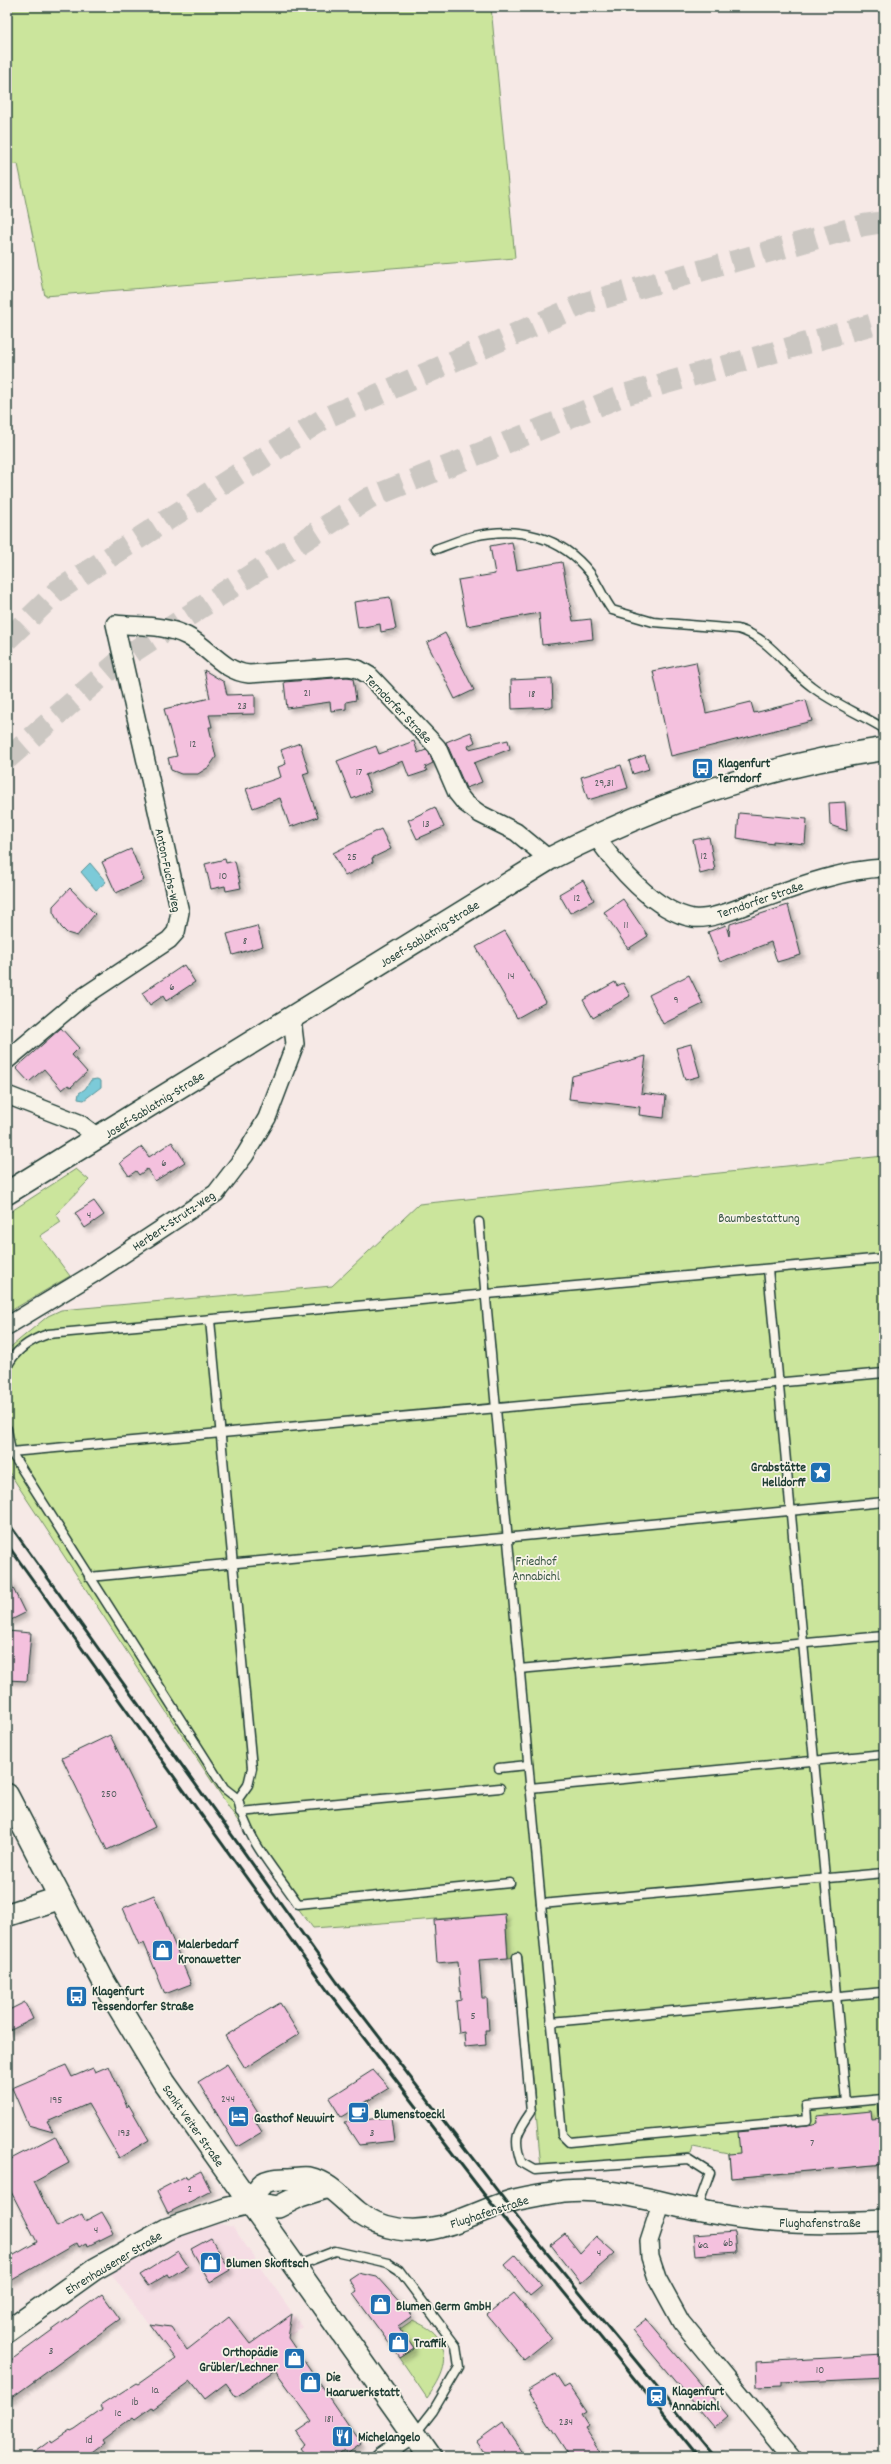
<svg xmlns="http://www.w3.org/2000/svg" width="891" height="2464" font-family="Dekko,sans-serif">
<defs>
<filter id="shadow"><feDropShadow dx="3.5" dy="3.5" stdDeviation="2" flood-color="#0004"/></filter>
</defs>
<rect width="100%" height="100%" fill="#f6e9e6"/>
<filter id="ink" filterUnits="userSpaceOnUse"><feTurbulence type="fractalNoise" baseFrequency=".025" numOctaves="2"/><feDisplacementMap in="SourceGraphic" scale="8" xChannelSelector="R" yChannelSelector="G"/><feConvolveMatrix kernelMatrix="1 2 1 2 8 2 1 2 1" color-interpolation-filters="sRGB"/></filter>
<g filter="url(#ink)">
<path fill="#f5dde4" d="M217 2223 233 2227 302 2327 205 2400 109 2271 171 2238 202 2225Z"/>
<g fill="#cbe59c" stroke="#759168">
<path d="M7 7H491L515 258 45 296 18 164 7 165Z"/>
<path d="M884 1156V2164L731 2178 729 2154 693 2147 691 2153 541 2168 522 1956 508 1958 505 1914 313 1928 276 1879 7 1469V1350L48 1316 61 1310 332 1286 419 1204Z"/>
<path d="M76 1169 89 1180 56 1214 61 1222 40 1236 70 1276 7 1313V1214Z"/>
<path d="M413 2320C420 2324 432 2329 436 2335 453 2357 442 2378 427 2398L400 2358 414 2349 400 2329Z"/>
</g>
<g fill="#7bcad8" stroke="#569296">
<path d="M90 863 106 882 96 890 81 872Z"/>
<path d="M97 1079 101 1081V1087L84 1100 78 1099 79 1093 85 1089 91 1080Z"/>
</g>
<g fill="#f4c1de" stroke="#1f3d34" filter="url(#shadow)">
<path d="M512 542 517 570 562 562 573 621 591 619 593 639 542 645 539 613 467 626 458 580 495 574 490 546Z"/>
<path d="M390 597 396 629 381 632 380 624 358 628 354 602Z"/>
<path d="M445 633 474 690 455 699 427 643Z"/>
<path d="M696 662 706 713 751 702 754 713 806 700 812 721 671 756 653 671Z"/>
<path d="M204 670 224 682 227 695 255 694V714L209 715 212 727H209L216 757 209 767 198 774H181L171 770 168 758 177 756 164 709 210 698Z"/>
<path d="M347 677 353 678 356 700 346 702V709L331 711 330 702 287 708 284 682Z"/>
<path d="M552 678 553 707 512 709 511 680Z"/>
<path d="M471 732 475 742 468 746 469 749 508 740 510 749 474 763 482 782 466 788 446 742Z"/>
<path d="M414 741 418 753 426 750 429 753 433 763 425 767 427 771 409 777 403 761 365 775 371 791 352 799 337 761 376 746 379 754Z"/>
<path d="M300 743 309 772 303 774 318 817 290 827 280 798 253 808 246 789 281 777 278 767 286 764 281 750Z"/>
<path d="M645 755 649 769 633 774 629 761Z"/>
<path d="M621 765 628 788 588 800 581 777Z"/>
<path d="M845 802 847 831 830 825 829 803Z"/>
<path d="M435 807 444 827 417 839 408 820Z"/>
<path d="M739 813 807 819 805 844 773 841V844L737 838Z"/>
<path d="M381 829 391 849 372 858 373 862 345 876 333 853Z"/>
<path d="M709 837 715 870 700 874 693 840Z"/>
<path d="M131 849 144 880 116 893 102 862Z"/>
<path d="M225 859 226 863 235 861 241 888 226 891 225 886 211 889 205 864Z"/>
<path d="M583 880 594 900 570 913 559 894Z"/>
<path d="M70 888 95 914 77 936 67 933 61 927 53 912V906Z"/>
<path d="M623 899 648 936 628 949 604 912Z"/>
<path d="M788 905 801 955 777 962 771 942 720 962 708 932 726 925 729 936 730 924Z"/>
<path d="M257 926 263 946 233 955 227 934Z"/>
<path d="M505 931 546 1002 517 1018 476 947Z"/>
<path d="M184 965 195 982 166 1001 163 996 150 1005 142 993Z"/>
<path d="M689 975 703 1004 663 1024 649 995Z"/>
<path d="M615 982 617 986 623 983 630 996 593 1018 583 1000Z"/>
<path d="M61 1028 79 1048 72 1055 87 1072 71 1087 68 1085 62 1090 44 1069 29 1082 16 1068Z"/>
<path d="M691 1044 700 1076 685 1080 676 1048Z"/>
<path d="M646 1056 641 1093 666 1096 664 1118 639 1115 640 1107 569 1099 572 1076Z"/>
<path d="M172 1142 185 1162 155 1181 147 1169 139 1175 136 1171 129 1176 120 1163 142 1147 149 1157Z"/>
<path d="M94 1201 104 1215 85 1228 75 1213Z"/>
<path d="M7 1576 25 1613 7 1622Z"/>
<path d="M7 1631 31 1633 27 1681 7 1680Z"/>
<path d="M110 1735 155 1827 107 1850 62 1758Z"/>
<path d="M154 1895 191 1984 165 1994 144 1943 139 1945 123 1908Z"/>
<path d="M505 1914 508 1958 479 1960 482 1998H487L489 2030H485L486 2045 465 2047 464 2032 459 2033 456 2001 461 2000 458 1961 437 1963 434 1920Z"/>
<path d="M25 2002 33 2019 7 2032V2011Z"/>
<path d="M280 2003 299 2034 245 2068 225 2036Z"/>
<path d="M227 2064 258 2113 253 2117 262 2132 237 2147 198 2082Z"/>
<path d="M66 2065 72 2077 93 2068 95 2072 109 2066 127 2107 129 2105 149 2140 119 2158 88 2104 47 2122 53 2132 28 2125 12 2088Z"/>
<path d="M373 2070 389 2088 341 2117 329 2098Z"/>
<path d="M871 2111 872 2119 884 2118V2164L731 2178 729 2154 740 2153 738 2132 808 2125 818 2123 817 2116Z"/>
<path d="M391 2117 394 2141 359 2145 344 2122Z"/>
<path d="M55 2136 69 2163 34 2182 57 2227 82 2214 85 2221 102 2212 114 2233 88 2246 87 2243 79 2247 77 2243 7 2283V2259L37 2242 7 2184V2161Z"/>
<path d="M201 2171 211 2191 168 2213 157 2191 186 2176 187 2178Z"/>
<path d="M735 2232 737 2252 695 2255 693 2235Z"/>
<path d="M565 2234 580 2253 596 2236 615 2253 581 2283 551 2245Z"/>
<path d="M211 2238 230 2270 210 2282 191 2249Z"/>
<path d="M178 2251 188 2266 170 2277 168 2274 148 2286 140 2275Z"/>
<path d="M516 2255 542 2286 530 2296 505 2265Z"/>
<path d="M358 2273 377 2277 412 2316 398 2326 414 2349 400 2358 353 2294 357 2291 349 2279Z"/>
<path d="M514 2293 551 2338 524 2360 487 2315Z"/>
<path d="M102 2294 120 2319 7 2401V2363Z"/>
<path d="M292 2314 288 2338 361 2444 347 2454 344 2450 335 2457H307L300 2448 305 2444 296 2432 312 2421 275 2370 236 2397 226 2383 205 2399 191 2381 153 2409 152 2407 135 2419 133 2417 102 2440 104 2443 85 2457H28L51 2440 52 2442 70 2430 71 2431 75 2429 102 2410 100 2406 136 2383 138 2384 141 2382 175 2358 149 2324 171 2327 187 2350 229 2317 250 2344Z"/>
<path d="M646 2319 728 2416 714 2428 632 2330Z"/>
<path d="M884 2355V2377L782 2382V2386L757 2387 756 2362Z"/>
<path d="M555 2374 564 2388 569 2385 587 2412 582 2415 589 2426 585 2428 604 2457H570L527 2391Z"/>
<path d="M503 2422 510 2435 525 2457H488L477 2441Z"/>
</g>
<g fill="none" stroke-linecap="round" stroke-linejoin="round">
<g stroke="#cbc7c2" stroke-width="22" stroke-dasharray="22 11" stroke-linecap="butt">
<path d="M7 640 57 591 325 418 585 303 864 225 884 222"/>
<path d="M7 759 122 659 369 498 627 394 884 321"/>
</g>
<defs>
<g id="service">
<path d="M436 549C448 545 461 539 474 536 518 526 561 536 590 573 598 584 603 598 612 610L653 622 738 629C770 638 785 667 811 686 833 703 860 714 883 728L884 732"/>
<path d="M479 1222 562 2135 569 2142 807 2120 806 2106 883 2099 884 2113"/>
<path d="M768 1269 846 2102"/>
<path d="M210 1320 252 1768 248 1785 238 1799C245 1838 276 1871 298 1904L510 1883"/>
<path d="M7 1367C15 1350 30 1340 48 1334L884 1258"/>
<path d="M7 1429 11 1452 224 1788 238 1799"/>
<path d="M11 1452 884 1373"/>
<path d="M89 1577 884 1502"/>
<path d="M519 1669 884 1636"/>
<path d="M499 1768 528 1765"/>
<path d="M530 1788 884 1754"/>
<path d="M240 1812 500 1788"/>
<path d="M541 1904 884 1873"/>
<path d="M517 1957 531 2112C517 2132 513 2138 521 2162L535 2170 688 2159 710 2173 697 2209"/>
<path d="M551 2022 884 1992"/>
<path d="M296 2266 335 2251 388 2263 399 2270 456 2346 459 2367 433 2411 415 2434"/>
</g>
<g id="minor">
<path d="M595 835C616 866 654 911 693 918 713 921 747 904 766 898 801 885 847 869 884 868"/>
<path d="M7 1060 80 999 169 940 176 932 180 912 115 624C140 627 163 624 187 636 210 648 222 671 249 674L348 667 358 669 370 676 437 747 457 793 465 803 480 814 516 832 549 859"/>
<path d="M7 1095 79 1123 99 1138"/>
<path d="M7 1326 93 1274 216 1193 245 1155 267 1118 295 1044 292 1019"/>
<path d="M662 2201 649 2241 650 2257 657 2278 681 2322 792 2457"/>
<path d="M380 2457 414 2434"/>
</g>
<g id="tertiary">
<path d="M250 2203C260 2183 263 2179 285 2179 293 2179 302 2177 309 2178 330 2183 343 2200 358 2212 369 2221 385 2227 398 2229 439 2236 474 2212 511 2201 528 2196 546 2194 564 2191 615 2186 663 2205 713 2213 771 2224 825 2224 884 2221"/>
<path d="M7 2332 95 2269 167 2229 225 2209 250 2203 278 2207 300 2196 328 2187"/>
</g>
<g id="secondary">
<path d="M7 1193 549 859C654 805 766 765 884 749"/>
<path d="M7 1795 105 1984 164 2082 430 2457"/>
<path d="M7 1915 60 1898"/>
</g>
</defs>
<use href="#service" stroke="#1f3d34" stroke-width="11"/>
<use href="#minor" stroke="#1f3d34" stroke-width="20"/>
<use href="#tertiary" stroke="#1f3d34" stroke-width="24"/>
<use href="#secondary" stroke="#1f3d34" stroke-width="25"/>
<use href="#service" stroke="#f7f3e8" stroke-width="8"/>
<use href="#minor" stroke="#f7f3e8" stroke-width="17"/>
<use href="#tertiary" stroke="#f7f3e8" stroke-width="21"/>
<use href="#secondary" stroke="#f7f3e8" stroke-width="22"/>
<g stroke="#1f3d34" stroke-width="3">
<path d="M7 1521 337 1982 523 2224 715 2457"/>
<path d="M7 1544 327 1990 483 2193 698 2457"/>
</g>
</g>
</g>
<defs>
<symbol id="bus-square" viewBox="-11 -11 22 22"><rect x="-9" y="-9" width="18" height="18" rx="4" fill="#1f6fb2" stroke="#f7f3e8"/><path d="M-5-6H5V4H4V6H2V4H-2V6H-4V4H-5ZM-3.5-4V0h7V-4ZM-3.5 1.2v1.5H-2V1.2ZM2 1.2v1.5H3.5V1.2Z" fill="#fff"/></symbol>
<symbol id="sight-square" viewBox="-11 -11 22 22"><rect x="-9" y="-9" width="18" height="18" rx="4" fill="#1f6fb2" stroke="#f7f3e8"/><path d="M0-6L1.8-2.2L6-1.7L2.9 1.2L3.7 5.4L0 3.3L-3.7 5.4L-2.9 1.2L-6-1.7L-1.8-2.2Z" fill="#fff"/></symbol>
<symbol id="shop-square" viewBox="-11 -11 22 22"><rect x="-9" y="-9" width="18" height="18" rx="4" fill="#1f6fb2" stroke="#f7f3e8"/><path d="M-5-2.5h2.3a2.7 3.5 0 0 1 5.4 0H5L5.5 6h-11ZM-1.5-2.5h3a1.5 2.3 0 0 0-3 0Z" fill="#fff"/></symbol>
<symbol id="cafe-square" viewBox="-11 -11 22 22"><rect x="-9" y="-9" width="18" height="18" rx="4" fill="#1f6fb2" stroke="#f7f3e8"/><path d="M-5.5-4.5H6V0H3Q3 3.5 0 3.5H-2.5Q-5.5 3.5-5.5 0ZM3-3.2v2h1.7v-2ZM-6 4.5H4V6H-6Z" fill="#fff"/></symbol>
<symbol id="hotel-square" viewBox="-11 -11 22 22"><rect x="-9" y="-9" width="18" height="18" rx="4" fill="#1f6fb2" stroke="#f7f3e8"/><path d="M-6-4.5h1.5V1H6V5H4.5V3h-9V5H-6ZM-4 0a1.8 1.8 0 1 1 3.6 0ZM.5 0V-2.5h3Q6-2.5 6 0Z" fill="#fff"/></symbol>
<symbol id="station-square" viewBox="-11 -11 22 22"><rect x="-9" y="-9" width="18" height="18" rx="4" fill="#1f6fb2" stroke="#f7f3e8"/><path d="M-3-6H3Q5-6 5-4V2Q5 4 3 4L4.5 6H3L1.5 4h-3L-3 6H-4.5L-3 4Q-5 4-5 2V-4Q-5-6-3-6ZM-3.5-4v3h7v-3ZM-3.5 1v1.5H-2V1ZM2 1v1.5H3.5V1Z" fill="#fff"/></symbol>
<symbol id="restaurant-square" viewBox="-11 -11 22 22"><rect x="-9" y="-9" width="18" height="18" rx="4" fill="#1f6fb2" stroke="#f7f3e8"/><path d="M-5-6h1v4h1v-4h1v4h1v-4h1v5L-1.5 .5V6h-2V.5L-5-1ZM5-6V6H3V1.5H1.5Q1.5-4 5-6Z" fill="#fff"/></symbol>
</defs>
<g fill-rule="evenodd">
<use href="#bus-square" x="690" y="756" width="25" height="25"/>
<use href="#sight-square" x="808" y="1460" width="25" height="25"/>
<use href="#shop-square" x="150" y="1938" width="25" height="25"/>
<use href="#bus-square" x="64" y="1984" width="25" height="25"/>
<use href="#cafe-square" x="346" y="2100" width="25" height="25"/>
<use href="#hotel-square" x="226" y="2104" width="25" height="25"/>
<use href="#shop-square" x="198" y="2250" width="25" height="25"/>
<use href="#shop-square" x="368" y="2292" width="25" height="25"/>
<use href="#shop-square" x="386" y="2330" width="25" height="25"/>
<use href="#shop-square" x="282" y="2346" width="25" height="25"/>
<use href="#shop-square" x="298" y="2370" width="25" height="25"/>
<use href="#station-square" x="644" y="2384" width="25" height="25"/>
<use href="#restaurant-square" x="330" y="2424" width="25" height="25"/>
</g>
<g text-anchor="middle" stroke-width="3.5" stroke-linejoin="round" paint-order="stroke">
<g font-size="11" fill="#545e5e">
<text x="307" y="696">21</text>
<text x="532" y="697">18</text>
<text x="242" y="709">23</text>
<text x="193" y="747">12</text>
<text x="359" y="775">17</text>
<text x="604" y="786">29,31</text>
<text x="426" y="827">13</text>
<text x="704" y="859">12</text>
<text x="352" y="860">25</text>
<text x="223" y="879">10</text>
<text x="577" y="901">12</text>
<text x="626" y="928">11</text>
<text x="245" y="944">8</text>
<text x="511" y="979">14</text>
<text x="172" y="990">6</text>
<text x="676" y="1003">9</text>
<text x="164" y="1166">6</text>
<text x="89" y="1218">4</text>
<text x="109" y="1797">250</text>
<text x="473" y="2019">5</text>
<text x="228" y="2102">244</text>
<text x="56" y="2103">195</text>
<text x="124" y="2136">193</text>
<text x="372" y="2136">3</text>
<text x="812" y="2146">7</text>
<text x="190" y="2192">2</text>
<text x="96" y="2233">4</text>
<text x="728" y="2246">6b</text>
<text x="703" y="2248">6a</text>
<text x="599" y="2256">4</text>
<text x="51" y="2354">3</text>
<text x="820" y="2373">10</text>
<text x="155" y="2393">1a</text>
<text x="135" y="2405">1b</text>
<text x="118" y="2416">1c</text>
<text x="329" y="2422">181</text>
<text x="566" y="2425">234</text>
<text x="89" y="2443">1d</text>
</g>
<g font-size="13" fill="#1f3d34" stroke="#f7f3e8">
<text transform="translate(399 708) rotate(46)" y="5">Terndorfer Straße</text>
<text transform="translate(169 870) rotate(78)" y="5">Anton-Fuchs-Weg</text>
<text transform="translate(760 899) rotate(-19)" y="5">Terndorfer Straße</text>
<text transform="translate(429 933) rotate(-32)" y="5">Josef-Sablatnig-Straße</text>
<text transform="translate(154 1104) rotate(-32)" y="5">Josef-Sablatnig-Straße</text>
<text transform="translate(173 1220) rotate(-34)" y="5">Herbert-Strutz-Weg</text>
<text transform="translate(194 2125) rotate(55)" y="5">Sankt Veiter Straße</text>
<text transform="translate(489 2211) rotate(-18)" y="5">Flughafenstraße</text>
<text x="820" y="2227">Flughafenstraße</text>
<text transform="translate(113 2262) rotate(-31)" y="5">Ehrenhausener Straße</text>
</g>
<g font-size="13" font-weight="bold" fill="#1f3d34" stroke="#f7f3e8" text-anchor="start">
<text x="718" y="767">Klagenfurt<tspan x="718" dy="15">Terndorf</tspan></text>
<text x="806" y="1471" text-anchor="end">Grabstätte<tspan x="806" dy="15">Helldorff</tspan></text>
<text x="178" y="1948">Malerbedarf<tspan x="178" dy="15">Kronawetter</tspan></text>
<text x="92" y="1995">Klagenfurt<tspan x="92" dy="15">Tessendorfer Straße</tspan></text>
<text x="374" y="2118">Blumenstoeckl</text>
<text x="254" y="2122">Gasthof Neuwirt</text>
<text x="226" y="2267">Blumen Skofitsch</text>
<text x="396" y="2310">Blumen Germ GmbH</text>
<text x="414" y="2347">Traffik</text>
<text x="278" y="2356" text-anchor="end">Orthopädie<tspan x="278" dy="15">Grübler/Lechner</tspan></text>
<text x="326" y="2381">Die<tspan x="326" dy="15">Haarwerkstatt</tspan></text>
<text x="672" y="2395">Klagenfurt<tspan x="672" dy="15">Annabichl</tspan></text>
<text x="358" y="2441">Michelangelo</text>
</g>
<g font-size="13" fill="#395644" stroke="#f7f3e8">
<text x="759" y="1222">Baumbestattung</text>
<text x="536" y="1565">Friedhof<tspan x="536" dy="15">Annabichl</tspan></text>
</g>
</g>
<rect width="891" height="2464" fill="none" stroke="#f7f3e8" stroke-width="24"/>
<rect x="12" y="12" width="867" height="2440" fill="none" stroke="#1f3d34" stroke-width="1.5" filter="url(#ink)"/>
</svg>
